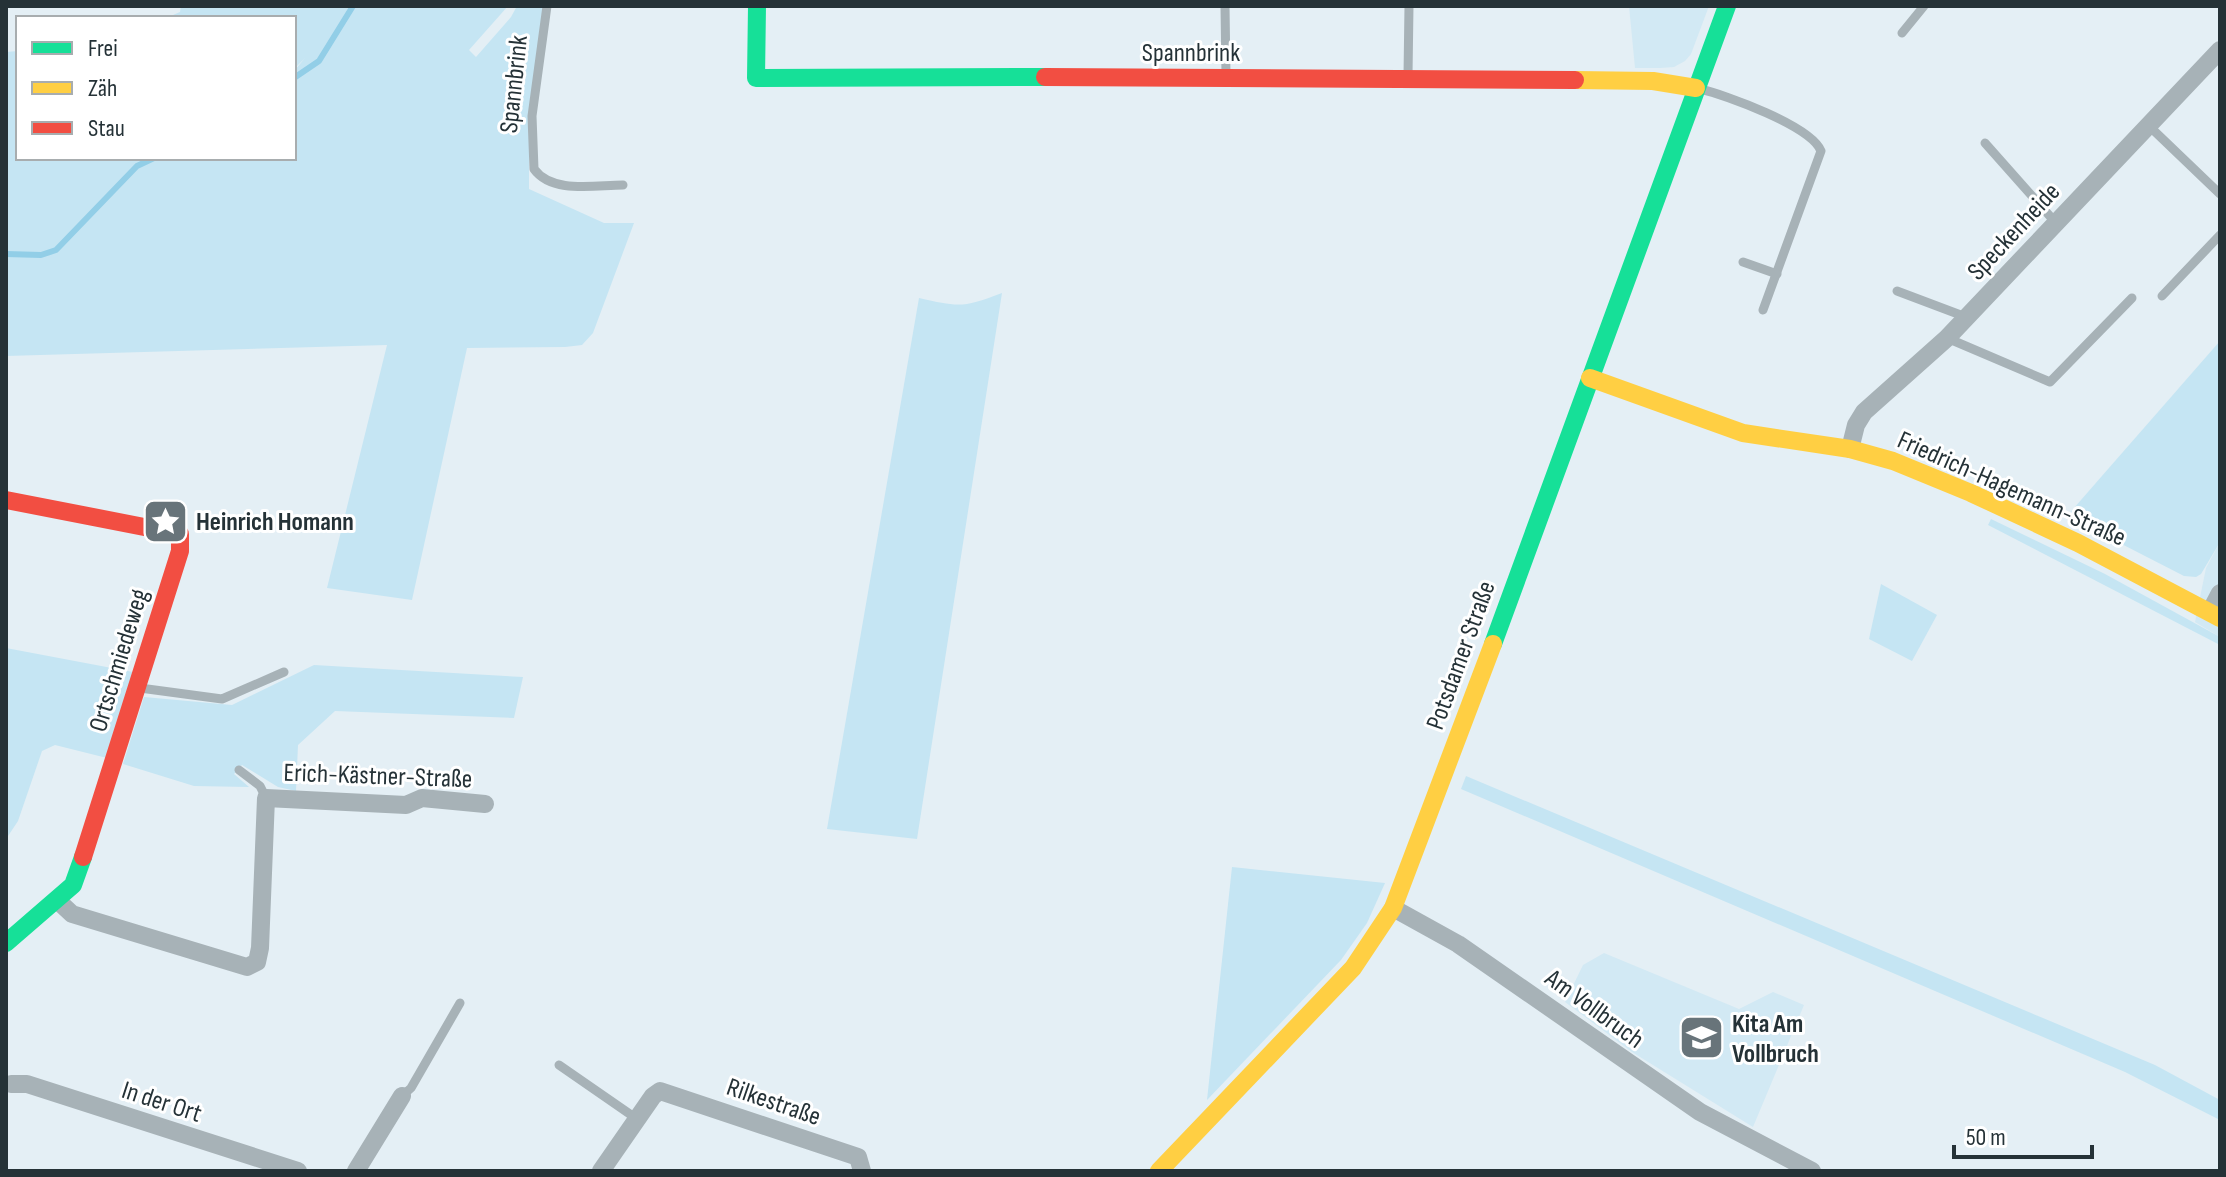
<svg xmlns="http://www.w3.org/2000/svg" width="2226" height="1177" font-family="'Sofia Sans Condensed',sans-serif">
<rect width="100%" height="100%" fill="#e4eff5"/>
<g fill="#d2e9f4">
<path d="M1629 6H1709L1691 54 1685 61 1674 67 1660 68H1635Z"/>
<path d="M2220 542V637L2195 622 2206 568Z"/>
<path d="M1604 953 1739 1009 1773 992 1804 1005 1753 1127 1632 1052 1565 1002 1583 965Z"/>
</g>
<g fill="#c5e5f3">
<path d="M181 6H508L469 50 476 57 511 17 517 6H543L529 116V189L604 223H634L593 333 582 345 565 347 467 348 412 600 327 588 387 345 6 356V52L18 51V158H294V71L305 58 294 69V18H166L180 12Z"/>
<path d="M1002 293 917 839 827 829 919 298C959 307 963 308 1002 293Z"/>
<path d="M2220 341V542L2201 574 2196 577 2184 576 2067 516Z"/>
<path d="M1991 519 2105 574 2220 637V645L1988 525Z"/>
<path d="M1881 584 1937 615 1912 661 1869 639Z"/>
<path d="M6 648 133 672 107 758 55 745 42 751 18 821 6 839Z"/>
<path d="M314 665 523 677 514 718 335 711 298 745 296 791 278 787 242 765 234 774 249 787 194 786 123 764 144 697 232 705Z"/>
<path d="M1466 776 2155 1065 2220 1100V1120L2125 1072 1461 789Z"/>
<path d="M1232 867 1385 883 1367 923 1341 960 1207 1100Z"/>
</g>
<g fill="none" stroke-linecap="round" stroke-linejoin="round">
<g stroke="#92cee7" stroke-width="6">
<path d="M294 78 319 61 353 6"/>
<path d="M6 254 41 255 56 250 137 166 154 158"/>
</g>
<g stroke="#a7b2b7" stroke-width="9">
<path d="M547 6 532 116 534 169C552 194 595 185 623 185"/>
<path d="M1225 6 1226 75"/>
<path d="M1902 33 1924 6"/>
<path d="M1408 75 1409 6"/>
<path d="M1700 89C1726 95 1811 126 1821 151L1763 310"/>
<path d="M2148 125 2220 194"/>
<path d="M1985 143 2056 223"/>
<path d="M1743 262 1777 274"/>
<path d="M1897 291 1966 317"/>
<path d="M2162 296 2220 235"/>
<path d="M1947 338 2050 382 2132 298"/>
<path d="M140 688 222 699 284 672"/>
<path d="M239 770 260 786 266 798"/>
<path d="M559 1065 637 1119"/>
<path d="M402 1096 411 1088 460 1003"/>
</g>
<g stroke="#a7b2b7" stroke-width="18">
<path d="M1850 449 1856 425 1864 412 1947 338 2220 50"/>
<path d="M2210 612 2220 593"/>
<path d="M57 900 72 914 247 967 257 962 260 948 266 798 406 805 422 798 485 804"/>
<path d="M1393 908 1458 944 1700 1112 1812 1171"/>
<path d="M11 1084H27L298 1171"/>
<path d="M356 1171 402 1096"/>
<path d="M601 1171 653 1096 660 1091 858 1157 862 1171"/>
</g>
<g stroke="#16e098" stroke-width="18">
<path d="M757 6 756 78 1045 77"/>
<path d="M1493 644 1727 6"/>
<path d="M6 943 73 885 83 857"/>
</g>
<g stroke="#ffcf43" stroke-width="18">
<path d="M1575 80 1653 81 1696 88"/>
<path d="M1590 378 1743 433 1850 449 1893 461 1971 493 2078 543 2220 618"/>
<path d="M1159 1171 1353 968 1393 908 1493 644"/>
</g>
<g stroke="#f24e42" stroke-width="18">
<path d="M1045 77 1575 80"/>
<path d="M6 500 180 534V551L83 857"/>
</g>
</g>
<defs>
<symbol id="sight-square" viewBox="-11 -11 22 22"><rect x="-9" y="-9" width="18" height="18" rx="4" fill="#68747a" stroke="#fff"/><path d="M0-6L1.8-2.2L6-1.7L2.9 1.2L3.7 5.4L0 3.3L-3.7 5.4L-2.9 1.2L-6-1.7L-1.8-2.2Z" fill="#fff"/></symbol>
<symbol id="school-square" viewBox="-11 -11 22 22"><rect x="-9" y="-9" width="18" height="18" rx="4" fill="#68747a" stroke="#fff"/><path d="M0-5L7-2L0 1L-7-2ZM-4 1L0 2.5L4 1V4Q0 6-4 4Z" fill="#fff"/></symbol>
</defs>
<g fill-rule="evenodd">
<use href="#sight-square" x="140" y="496" width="51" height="51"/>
<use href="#school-square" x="1676" y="1012" width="51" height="51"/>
</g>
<g text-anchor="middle" stroke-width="6" stroke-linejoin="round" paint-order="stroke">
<g font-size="26" fill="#253237" stroke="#fff">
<text x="1191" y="61">Spannbrink</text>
<text transform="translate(513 84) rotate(-84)" y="9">Spannbrink</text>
<text transform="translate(2013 231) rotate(-47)" y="9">Speckenheide</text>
<text transform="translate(2012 488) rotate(24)" y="9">Friedrich-Hagemann-Straße</text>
<text transform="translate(1460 655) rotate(-70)" y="9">Potsdamer Straße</text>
<text transform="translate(118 660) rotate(-73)" y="9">Ortschmiedeweg</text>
<text transform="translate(378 775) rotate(2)" y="9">Erich-Kästner-Straße</text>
<text transform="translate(1595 1008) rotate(36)" y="9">Am Vollbruch</text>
<text transform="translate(162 1101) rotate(18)" y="9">In der Ort</text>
<text transform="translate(774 1101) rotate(19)" y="9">Rilkestraße</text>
</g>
<g font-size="26" font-weight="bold" fill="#253237" stroke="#fff" text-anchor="start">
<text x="196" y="530">Heinrich Homann</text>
<text x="1732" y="1032">Kita Am<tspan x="1732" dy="30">Vollbruch</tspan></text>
</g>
</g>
<rect width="2226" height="1177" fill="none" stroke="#253237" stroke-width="16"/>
<rect x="16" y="16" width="280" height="144" fill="#ffffff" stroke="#a8adaf" stroke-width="2"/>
<rect x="32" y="42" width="40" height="12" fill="#16e098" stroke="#a8adaf" stroke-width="2"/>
<text x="88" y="56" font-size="24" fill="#253237">Frei</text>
<rect x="32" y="82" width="40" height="12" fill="#ffcf43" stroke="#a8adaf" stroke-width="2"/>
<text x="88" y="96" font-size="24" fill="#253237">Zäh</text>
<rect x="32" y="122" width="40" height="12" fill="#f24e42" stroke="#a8adaf" stroke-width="2"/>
<text x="88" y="136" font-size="24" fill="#253237">Stau</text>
<path d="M1954 1145v12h138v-12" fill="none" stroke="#253237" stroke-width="4"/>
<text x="1966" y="1145" font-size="24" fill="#253237" stroke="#ffffff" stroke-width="6" paint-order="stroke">50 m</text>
</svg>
